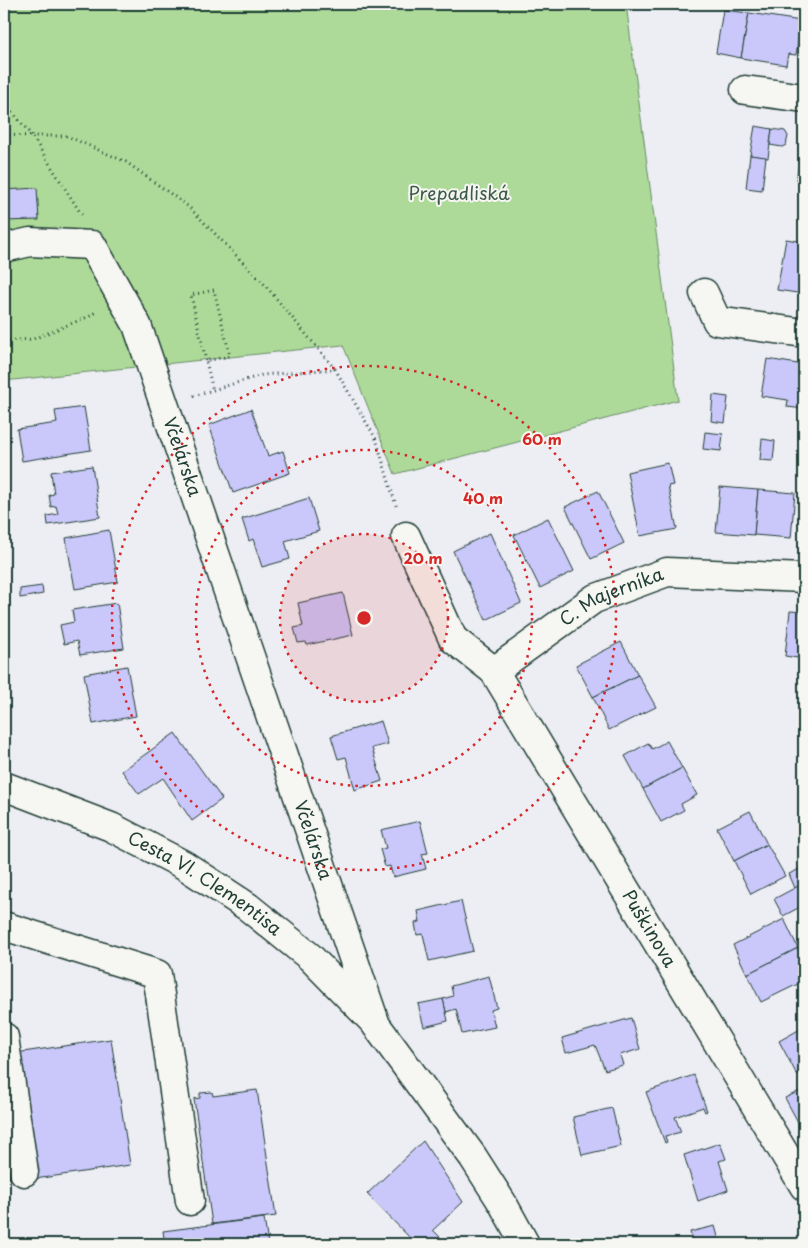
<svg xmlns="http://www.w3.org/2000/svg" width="808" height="1248" font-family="'Playpen Sans',sans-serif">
<rect width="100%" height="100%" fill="#ededf4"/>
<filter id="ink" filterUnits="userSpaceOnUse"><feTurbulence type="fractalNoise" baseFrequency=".02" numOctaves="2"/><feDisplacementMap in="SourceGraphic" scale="10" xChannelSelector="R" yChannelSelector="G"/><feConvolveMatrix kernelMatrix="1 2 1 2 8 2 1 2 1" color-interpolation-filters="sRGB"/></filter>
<g filter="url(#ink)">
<path fill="#aeda99" stroke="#668c66" d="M4 4H626L678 400 395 474 343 345 4 381Z"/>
<g fill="#cac8fa" stroke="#1f3d34">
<path d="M723 10 749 13 741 58 716 53Z"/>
<path d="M749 13 801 21 796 55 788 54 786 65 741 58Z"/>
<path d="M755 126 772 129 768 158 750 155Z"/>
<path d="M772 129 785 131 788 136 786 145 782 147 770 145Z"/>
<path d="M804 135V182L796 180Z"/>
<path d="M750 155 766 157 762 190 746 188Z"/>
<path d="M37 188 39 220 4 221V190Z"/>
<path d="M786 239 804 242V294L777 290Z"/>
<path d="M767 359 804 365V409L787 407 788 400 761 396Z"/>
<path d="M713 395 728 397 725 423 711 421Z"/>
<path d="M84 407 91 450 22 461 17 429 57 423 55 411Z"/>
<path d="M251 409 268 456 283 451 290 473 233 493 209 425Z"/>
<path d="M705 432 723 434 721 451 703 449Z"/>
<path d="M762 439 775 441 773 461 760 460Z"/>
<path d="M668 463 673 485 668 486 677 529 640 536 627 472Z"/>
<path d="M92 466 100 517 48 525 47 516 58 514 56 506 51 507 49 495 54 494 51 472Z"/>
<path d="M720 487 758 490 754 535 716 532Z"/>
<path d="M758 490 795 493 791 538 754 535Z"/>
<path d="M598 491 624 543 591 559 565 507Z"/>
<path d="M309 498 319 531 285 541 290 559 262 567 253 539 249 541 242 519Z"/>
<path d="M548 518 574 571 540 588 514 535Z"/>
<path d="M109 530 118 582 75 589 66 538Z"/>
<path d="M490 533 521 603 486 620 453 551Z"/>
<path d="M42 586 43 594 20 598V589Z"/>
<path d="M343 593 353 635 307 645 306 642 298 643 294 628 303 626 298 603Z"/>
<path d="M117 603 124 648 80 655 77 641 64 644 60 625 74 622 72 610Z"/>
<path d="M790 611 804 612V659L785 656Z"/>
<path d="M621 642 638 675 593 697 576 665Z"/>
<path d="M127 666 136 716 93 724 84 674Z"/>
<path d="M638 675 656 707 609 730 593 697Z"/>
<path d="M4 695 8 716 4 717Z"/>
<path d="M381 721 388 744 372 748 382 781 355 790 346 757 338 759 331 736Z"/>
<path d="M175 733 222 799 192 821 163 778 139 794 122 771Z"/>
<path d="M667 741 682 768 643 789 625 756 648 743 652 749Z"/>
<path d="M682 768 697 795 681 804 684 810 661 822 643 789Z"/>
<path d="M750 811 767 844 734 861 717 828Z"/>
<path d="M420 821 428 853 422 854 426 869 393 877 390 866 385 867 380 849 386 848 381 830Z"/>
<path d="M767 844 785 876 751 894 734 861Z"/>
<path d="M804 867V883L795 888 789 874Z"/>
<path d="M804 883V905L783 916 774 899Z"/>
<path d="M461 901 473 951 429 961 423 934 417 935 415 923 420 922 418 911Z"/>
<path d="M784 919 798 948 747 974 733 945Z"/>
<path d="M798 948 804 960V981L761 1002 747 974Z"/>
<path d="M489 976 497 1008 491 1010 495 1027 462 1034 456 1009 446 1012 443 999 453 996 451 986Z"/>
<path d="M443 999 448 1021 424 1027 418 1004Z"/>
<path d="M631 1018 640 1049 620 1055 623 1065 605 1070 595 1045 566 1053 562 1038Z"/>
<path d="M804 1027V1072L797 1075 779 1041Z"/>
<path d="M111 1039 130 1165 35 1179 16 1053Z"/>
<path d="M694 1075 707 1111 705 1112 703 1107 675 1117 681 1132 665 1136 667 1142 665 1143 646 1092Z"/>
<path d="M804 1089V1119L798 1122 785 1098Z"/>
<path d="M257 1090 276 1216 212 1224 194 1099 200 1098V1093L212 1092 213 1096Z"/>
<path d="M612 1108 621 1146 582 1155 573 1117Z"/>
<path d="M423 1141 463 1202 433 1230 447 1244H416L367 1194Z"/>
<path d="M720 1143 726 1159 719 1161 728 1190 698 1201 684 1155Z"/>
<path d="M264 1218 268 1244H165L163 1231Z"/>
<path d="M715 1226 720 1244H693L690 1232Z"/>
</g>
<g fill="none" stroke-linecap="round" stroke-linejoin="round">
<defs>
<g id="minor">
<path d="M745 90 804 98"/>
<path id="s1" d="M4 248 30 242 92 245 137 325 376 1025 473 1157 503 1204 525 1244"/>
<path d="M704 293 717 321 804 333"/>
<path id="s2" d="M406 536 453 639 494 671 804 1186"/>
<path id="s3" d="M494 671 594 599 667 572 804 578"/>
<path id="s4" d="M4 786 111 827 184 865 248 907 310 957 372 1020"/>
<path d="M4 926 157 974 190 1201"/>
<path d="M4 1037 24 1172"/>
</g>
</defs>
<use href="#minor" stroke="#1f3d34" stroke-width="31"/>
<g stroke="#1f3d34" stroke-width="3" stroke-dasharray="1 4" stroke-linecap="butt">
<path d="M4 106 15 115 32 136H67L126 162 189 207 265 285 335 369 262 375 190 397"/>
<path d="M4 135 32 136 83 217"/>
<path d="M4 341 33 339 90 316 97 311"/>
<path d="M206 361 191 295 214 290 230 356 206 361 213 391"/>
<path d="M335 369 376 439 397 509"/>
</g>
<use href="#minor" stroke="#f6f6f2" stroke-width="28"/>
</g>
</g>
<circle cx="364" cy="618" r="84" fill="#d62828" fill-opacity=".12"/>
<g fill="none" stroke="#d62828" stroke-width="2.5" stroke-dasharray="2.5 5">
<circle cx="364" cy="618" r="84"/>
<circle cx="364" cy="618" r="168"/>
<circle cx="364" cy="618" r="252"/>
</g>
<g text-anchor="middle" stroke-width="4" stroke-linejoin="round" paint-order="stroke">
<g font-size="18" fill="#3c5c48" stroke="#f6f6f2">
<text x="459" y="200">Prepadliská</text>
</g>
<g font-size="18" fill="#1f3d34" stroke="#f6f6f2">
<text dy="6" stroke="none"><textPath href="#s1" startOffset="320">Včelárska</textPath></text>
<text dy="6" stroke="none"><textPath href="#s3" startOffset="140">C. Majerníka</textPath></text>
<text dy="6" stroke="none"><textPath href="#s1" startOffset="725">Včelárska</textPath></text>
<text dy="6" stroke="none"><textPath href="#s4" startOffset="224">Cesta Vl. Clementisa</textPath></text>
<text dy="6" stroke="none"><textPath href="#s2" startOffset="466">Puškinova</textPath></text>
</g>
</g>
<circle cx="364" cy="618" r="8" fill="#d62828" stroke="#f6f6f2" stroke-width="2.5"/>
<g font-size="15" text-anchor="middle" font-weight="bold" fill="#d62828" stroke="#f6f6f2" stroke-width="4" stroke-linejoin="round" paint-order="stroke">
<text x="542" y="445">60 m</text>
<text x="483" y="504">40 m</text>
<text x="423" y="564">20 m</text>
</g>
<rect width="808" height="1248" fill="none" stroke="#f6f6f2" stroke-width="20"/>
<rect x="10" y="10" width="788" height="1228" fill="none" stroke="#1f3d34" stroke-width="2" filter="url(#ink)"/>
</svg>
